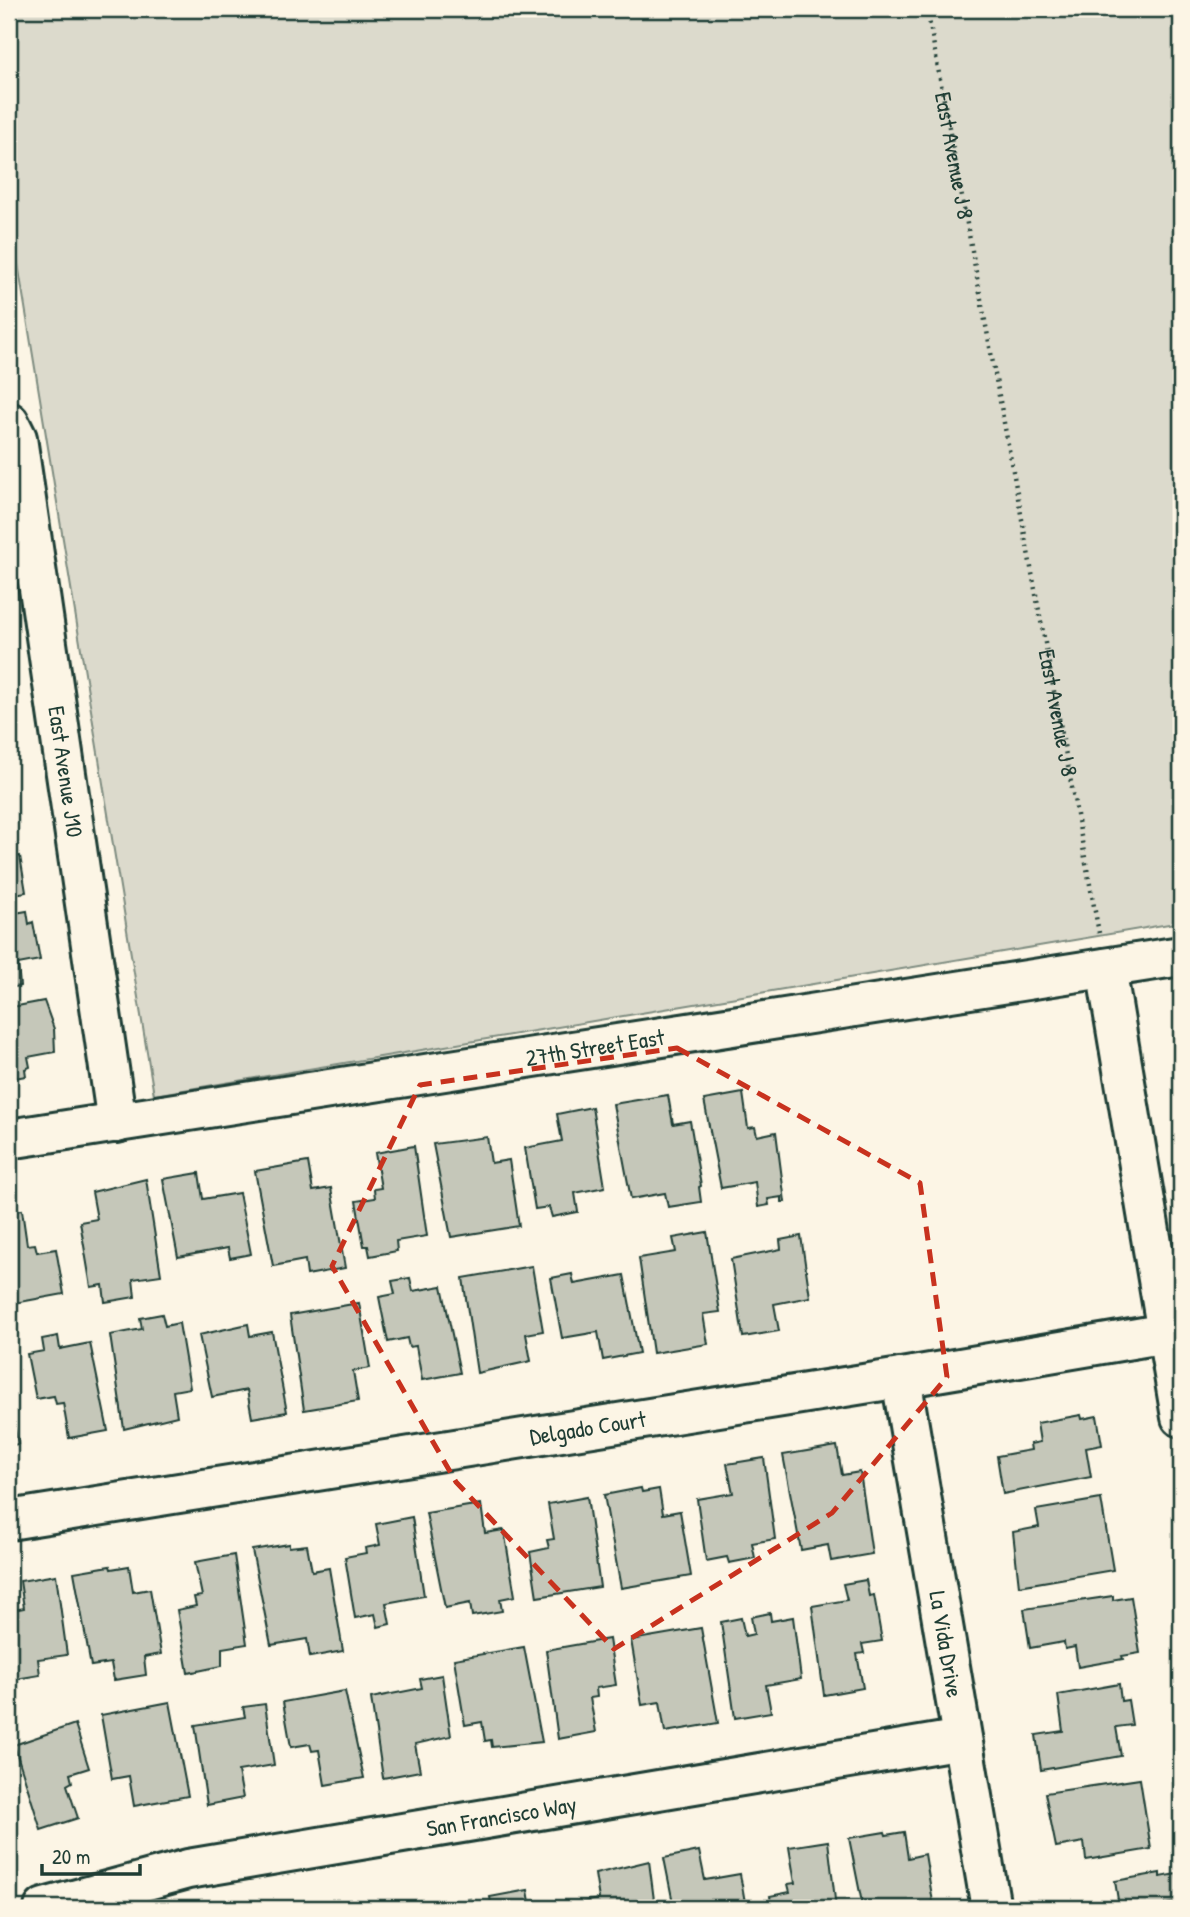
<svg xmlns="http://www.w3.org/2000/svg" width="1190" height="1917" font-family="'Patrick Hand',sans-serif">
<rect width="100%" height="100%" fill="#fcf5e5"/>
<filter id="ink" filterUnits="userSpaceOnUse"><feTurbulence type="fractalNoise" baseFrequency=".0143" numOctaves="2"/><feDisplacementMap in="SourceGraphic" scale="14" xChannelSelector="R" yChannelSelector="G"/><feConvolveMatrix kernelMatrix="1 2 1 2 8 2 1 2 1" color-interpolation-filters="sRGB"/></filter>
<g filter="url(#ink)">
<path fill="#dcdacc" stroke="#7e8c80" stroke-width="2" d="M9 9H1181V922L154 1095 9 209Z"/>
<g fill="#c5c7b9" stroke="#1f3d34" stroke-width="2">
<path d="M20 856 26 892 9 895V858Z"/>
<path d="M27 911 29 924 33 922 40 960 18 964 20 986 9 988V914Z"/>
<path d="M44 1001 54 1029 55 1052 28 1057 30 1067 25 1069 26 1076 9 1079V1016H14L12 1007Z"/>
<path d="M743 1093 748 1128 755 1127 757 1136 776 1132 785 1202H782V1197L768 1199 769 1205 758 1207 755 1182 721 1188 704 1100Z"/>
<path d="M668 1095 673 1124 690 1121 701 1186 699 1187 701 1202 668 1207 665 1193 631 1199 613 1104Z"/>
<path d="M592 1107 605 1187 575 1193 578 1212 552 1217 549 1207 535 1209 525 1148 562 1141 557 1114Z"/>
<path d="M487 1137 491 1163 509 1160 519 1226 451 1237 433 1144Z"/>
<path d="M414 1146 427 1236 396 1241 397 1251 370 1256 368 1246H364L356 1201 375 1198 374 1189 381 1188 375 1153Z"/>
<path d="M308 1162 313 1191 331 1188 345 1268 307 1275 305 1260 273 1266 255 1171Z"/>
<path d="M199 1173 203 1199 239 1193 251 1254 230 1258 228 1248 178 1257 163 1179Z"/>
<path d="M146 1179 161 1275 133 1279 135 1297 105 1302 103 1285 91 1287 80 1222 97 1219 92 1192Z"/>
<path d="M22 1210 27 1245 35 1244 37 1252 56 1249 64 1294 9 1304V1212Z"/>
<path d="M707 1232 720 1312 703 1314 708 1344 653 1353 639 1258 676 1252 673 1238Z"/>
<path d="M801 1236 810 1297 774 1304 779 1331 743 1337 731 1259 781 1249 780 1240Z"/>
<path d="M532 1266 543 1331 526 1334 531 1361 477 1373 463 1278Z"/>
<path d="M572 1274 574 1284 624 1275 639 1353 603 1360 598 1332 562 1338 551 1278Z"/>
<path d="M410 1278 413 1291 442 1286 460 1373 422 1380 416 1346 409 1347 407 1338 388 1342 379 1297 395 1294 392 1281Z"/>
<path d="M359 1303 370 1368 353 1371 358 1401 304 1410 290 1315Z"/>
<path d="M162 1314 165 1326 179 1323 190 1388 173 1391 177 1416 124 1429 110 1335 142 1329 140 1318Z"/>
<path d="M248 1324 250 1336 272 1332 287 1412 252 1418 247 1390 212 1397 199 1335Z"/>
<path d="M58 1336 60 1349 90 1343 108 1431 69 1438 63 1403 56 1404 54 1396 36 1399 27 1354 44 1351 42 1339Z"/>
<path d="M9 1397 18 1444 9 1446Z"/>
<path d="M1081 1415 1082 1419 1097 1416 1102 1445 1086 1448 1091 1477 1003 1494 997 1456 1031 1450 1030 1444 1040 1442 1037 1423Z"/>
<path d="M837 1446 842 1475 860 1472 872 1554 831 1561 828 1545 801 1550 783 1455Z"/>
<path d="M764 1458 775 1539 752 1543 755 1558 729 1563 727 1557 706 1561 697 1499 733 1493 727 1464Z"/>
<path d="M641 1488 642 1492 659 1489 663 1514 680 1511 691 1576 621 1588 604 1495Z"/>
<path d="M587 1497 600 1587 537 1597 530 1552 549 1548 547 1540 554 1539 548 1504Z"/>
<path d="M1101 1499 1113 1570 1019 1586 1013 1532 1039 1527 1036 1510Z"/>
<path d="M481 1504 485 1533 504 1530 515 1596 500 1599 502 1611 472 1616 470 1603 445 1608 426 1513Z"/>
<path d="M412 1517 424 1596 386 1603 390 1624 378 1627 375 1614 355 1618 345 1557 366 1553 365 1548 380 1545 376 1524Z"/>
<path d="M289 1544V1547L307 1545 312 1571 329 1568 343 1651 310 1657 307 1639 271 1645 252 1550Z"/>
<path d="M234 1555 247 1644 222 1648V1666L188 1673 177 1610 196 1606 194 1597 202 1596 195 1562Z"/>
<path d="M110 1566 111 1569 129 1566 133 1592 150 1589 161 1654 144 1657 146 1675 114 1680 111 1663 91 1666 74 1572Z"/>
<path d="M56 1575 67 1655 38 1659 40 1675 10 1680 9 1611 24 1608 20 1581Z"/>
<path d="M866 1580 869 1596 874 1595 882 1641 862 1644 864 1653 857 1654 863 1688 824 1695 812 1606 847 1600 843 1584Z"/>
<path d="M1113 1596V1600L1131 1597 1140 1653 1122 1656 1123 1659 1078 1667 1075 1647 1065 1649 1064 1642 1030 1648 1024 1609Z"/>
<path d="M770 1613 771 1621 793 1617 801 1679 766 1685 771 1712 735 1718 721 1622 741 1618 745 1636 754 1634 751 1617Z"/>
<path d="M701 1628 718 1723 665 1732 660 1702 642 1705 631 1640Z"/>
<path d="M609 1639 616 1685 596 1688 597 1697 590 1698 596 1732 558 1739 546 1650Z"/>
<path d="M524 1647 542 1742 492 1747 491 1740 485 1741 482 1722 465 1725 454 1659Z"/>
<path d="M442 1675 451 1736 415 1744 420 1771 383 1778 371 1698 422 1688 420 1679Z"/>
<path d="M1119 1684 1121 1701 1128 1700 1132 1725 1116 1727 1121 1756 1041 1770 1036 1735 1063 1731 1058 1695Z"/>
<path d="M345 1691 364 1778 325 1785 319 1750 312 1751 310 1744 291 1747 283 1702Z"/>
<path d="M170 1702 188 1796 134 1806 129 1776 112 1779 101 1715Z"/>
<path d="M265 1704 274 1765 238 1771 243 1798 207 1805 195 1725 245 1717 243 1707Z"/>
<path d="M75 1724 89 1768 70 1774 72 1782 67 1785 78 1818 41 1830 14 1745Z"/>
<path d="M1140 1779 1151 1849 1086 1860 1084 1842 1056 1847 1045 1793Z"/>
<path d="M9 1804 16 1828 9 1830Z"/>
<path d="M885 1832 886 1835 904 1832 908 1858 925 1854 934 1908H863L849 1838Z"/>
<path d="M828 1841 836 1908H772L770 1896 790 1892 788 1884 795 1883 789 1847Z"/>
<path d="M699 1851 705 1880 740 1874 746 1908H674L664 1858Z"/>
<path d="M649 1861 655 1908H583L582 1902 599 1899 595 1874Z"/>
<path d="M1160 1873V1877L1177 1874 1181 1901 1165 1904 1166 1908H1110L1109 1902 1118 1900 1115 1881Z"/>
<path d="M528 1890 531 1908H492L490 1897Z"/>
<path d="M470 1899 472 1908H434L433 1906Z"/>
</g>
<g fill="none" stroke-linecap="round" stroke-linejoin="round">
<defs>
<g id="minor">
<path id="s2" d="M9 422 17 438 117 1123"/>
<path d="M1106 968 1181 1417"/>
<path id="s3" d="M9 1139 1181 956"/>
<path id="s4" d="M901 1378 991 1908"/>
<path id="s5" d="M9 1520 901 1378 1167 1333"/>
<path id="s6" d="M44 1908 188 1869 962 1739"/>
</g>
</defs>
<use href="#minor" stroke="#1f3d34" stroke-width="44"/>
<path stroke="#1f3d34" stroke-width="4.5" stroke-dasharray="2 5" stroke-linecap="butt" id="s1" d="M927 9 1099 933"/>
<use href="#minor" stroke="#fcf5e5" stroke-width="38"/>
</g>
</g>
<path fill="none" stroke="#c8321e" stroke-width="5" stroke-dasharray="14 9" stroke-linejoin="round" d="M677 1048 920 1183 947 1377 832 1513 614 1649 456 1482 332 1266 420 1085Z"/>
<g text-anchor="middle" stroke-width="5" stroke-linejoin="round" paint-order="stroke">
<g font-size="23" fill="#1f3d34" stroke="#fcf5e5">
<text dy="8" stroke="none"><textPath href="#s1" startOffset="149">East Avenue J 8</textPath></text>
<text dy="8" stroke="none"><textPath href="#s1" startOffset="716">East Avenue J 8</textPath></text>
<text dy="8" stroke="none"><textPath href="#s2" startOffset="355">East Avenue J10</textPath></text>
<text dy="8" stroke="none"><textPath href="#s3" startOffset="593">27th Street East</textPath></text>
<text dy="8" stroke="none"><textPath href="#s5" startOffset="586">Delgado Court</textPath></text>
<text dy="8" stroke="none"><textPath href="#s4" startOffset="270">La Vida Drive</textPath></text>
<text dy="8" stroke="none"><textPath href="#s6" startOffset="467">San Francisco Way</textPath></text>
</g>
</g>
<rect width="1190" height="1917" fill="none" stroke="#fcf5e5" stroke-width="35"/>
<rect x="18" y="18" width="1155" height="1882" fill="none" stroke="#1f3d34" stroke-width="2.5" filter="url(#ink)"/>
<path d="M42 1864v10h98v-10" fill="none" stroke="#1f3d34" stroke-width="3.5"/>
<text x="52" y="1864" font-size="21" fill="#1f3d34" stroke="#fcf5e5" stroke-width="5" paint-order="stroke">20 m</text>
</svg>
